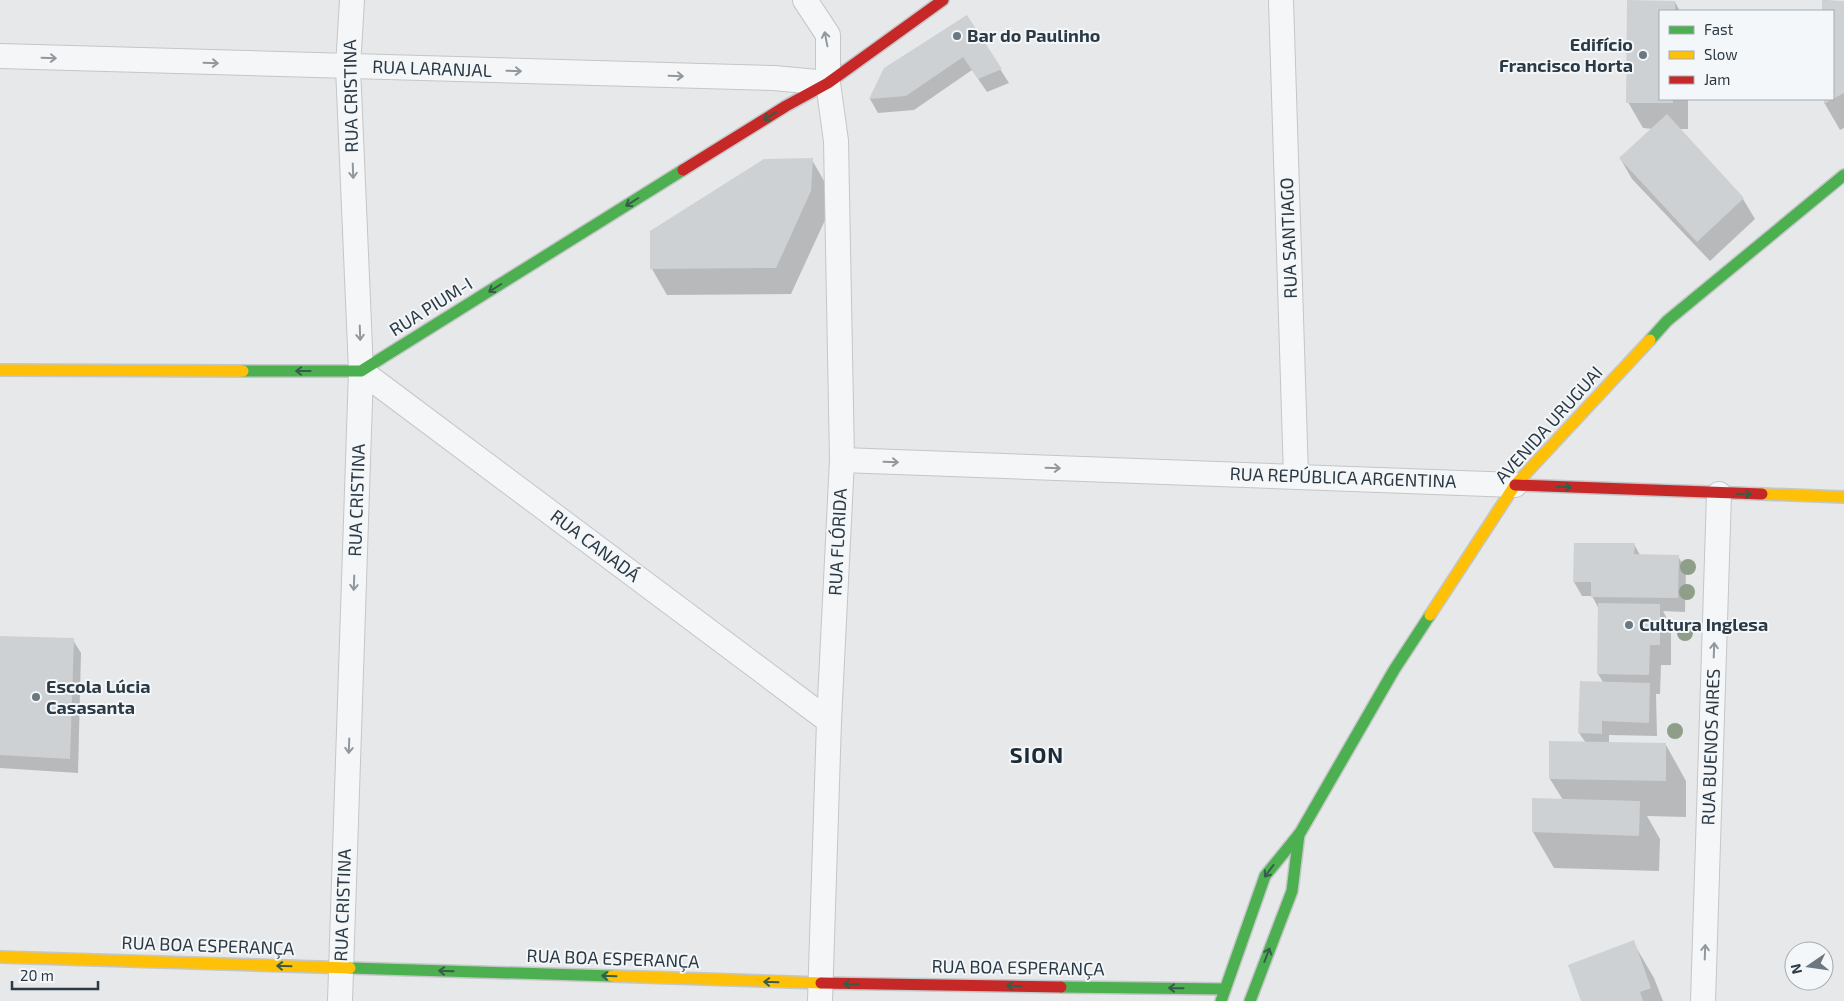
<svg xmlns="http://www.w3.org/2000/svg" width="1844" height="1001" font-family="'Exo 2',sans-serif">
<rect width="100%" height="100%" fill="#e6e8ea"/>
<g fill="#0003">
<path d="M1823 0 1844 2V128L1840 130 1825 104V99H1833V11H1824Z"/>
<path d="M1628 2H1675L1680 11H1660V99H1688V129H1678L1743 199 1755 219 1710 261 1632 179 1620 158 1653 129 1643 128 1628 102Z"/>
<path d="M966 16 1009 83 987 92 972 70 914 110 878 113 870 99 885 69Z"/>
<path d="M812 160 827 186 826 218 791 294 667 295 652 269 651 232Z"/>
<path d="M1634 544 1640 555 1678 556 1686 570 1685 612 1663 611 1671 626V665H1661L1660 694H1656L1657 736 1609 735V744L1666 745 1686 781V817L1647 816 1660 839 1659 871 1554 868 1533 832 1534 799 1563 800 1550 779 1586 743 1579 733 1603 682 1598 674 1599 609 1592 596H1582L1574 582Z"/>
<path d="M0 637 73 640 81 653 78 773 0 768Z"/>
<path d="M1633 942 1654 978 1663 1001H1583Z"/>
</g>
<g fill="#ced1d3">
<path d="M1627 0 1675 1V11H1660V99H1673V103H1626Z"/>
<path d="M1822 0 1844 1V93L1824 104V99H1833V11H1822Z"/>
<path d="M967 15 1002 69 978 79 963 57 906 96 869 99 884 68Z"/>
<path d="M1667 114 1744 198 1697 242 1619 158Z"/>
<path d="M813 158 811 191 776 268 650 269V231L764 159Z"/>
<path d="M1574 543H1635L1634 554 1679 555 1678 598 1591 597V582H1573Z"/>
<path d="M1598 603 1660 604V645H1650L1649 675 1597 674Z"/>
<path d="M0 636 74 638 70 759 0 755Z"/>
<path d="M1580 681 1650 683 1649 723 1602 721V734L1578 733Z"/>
<path d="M1549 741 1666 743V781L1549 779Z"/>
<path d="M1532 798 1640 801 1639 836 1532 832Z"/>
<path d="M1634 940 1651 988 1640 992 1643 1001H1581L1568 965Z"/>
</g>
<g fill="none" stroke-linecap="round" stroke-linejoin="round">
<defs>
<g id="street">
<path d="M805 0 828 35V83L836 141 842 460 829 721 820 1001"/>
<path d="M1281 0 1296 476"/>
<path d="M0 56 774 78 828 83"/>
<path d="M361 371 829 721"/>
<path d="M842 460 1515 485"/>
<path d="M340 1001 361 371 348 67 352 0"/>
<path d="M1703 1001 1719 494"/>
</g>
<g id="fast">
<path d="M1650 340 1667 321 1844 175"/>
<path d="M243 371H361L683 170"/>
<path d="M350 968 612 976"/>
<path d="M1061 987 1225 989"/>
<path d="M1221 1001 1265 876 1300 833 1394 670 1430 615"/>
<path d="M1250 1001 1292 891 1299 834"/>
</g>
<g id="slow">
<path d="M0 370 243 371"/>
<path d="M1762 494 1844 497"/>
<path d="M1430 615 1515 485 1650 340"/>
<path d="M0 957 350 968"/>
<path d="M612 976 821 983"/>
</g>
<g id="jam">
<path d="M683 170 786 106 828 83 943 0"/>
<path d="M1515 485 1762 494"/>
<path d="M821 983 1061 987"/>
</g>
</defs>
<use href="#street" stroke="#c4c6c8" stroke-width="26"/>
<use href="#fast" stroke="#c4c6c8" stroke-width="14"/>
<use href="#slow" stroke="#c4c6c8" stroke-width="14"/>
<use href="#jam" stroke="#c4c6c8" stroke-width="14"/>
<use href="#street" stroke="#f5f6f7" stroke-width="24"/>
<use href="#fast" stroke="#4caf50" stroke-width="11"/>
<use href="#slow" stroke="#ffc107" stroke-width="11"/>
<use href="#jam" stroke="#c62828" stroke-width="11"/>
</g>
<g fill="#8f9e88">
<circle cx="1688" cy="567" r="8"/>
<circle cx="1687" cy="592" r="8"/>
<circle cx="1685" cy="633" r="8"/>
<circle cx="1675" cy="731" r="8"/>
</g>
<defs><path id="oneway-shaft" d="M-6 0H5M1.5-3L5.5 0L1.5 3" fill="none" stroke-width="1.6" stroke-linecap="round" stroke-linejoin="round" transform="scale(1.25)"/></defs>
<g stroke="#90989e">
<use href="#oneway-shaft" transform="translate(826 39) rotate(-101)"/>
<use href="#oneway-shaft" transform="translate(49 58) rotate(2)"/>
<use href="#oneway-shaft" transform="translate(211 63) rotate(2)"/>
<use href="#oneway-shaft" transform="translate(514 71) rotate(2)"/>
<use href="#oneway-shaft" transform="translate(676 76) rotate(2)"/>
<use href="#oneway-shaft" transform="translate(353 171) rotate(88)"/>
<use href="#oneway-shaft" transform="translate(360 333) rotate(88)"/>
<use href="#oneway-shaft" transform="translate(891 462) rotate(2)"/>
<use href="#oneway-shaft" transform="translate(1053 468) rotate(2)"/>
<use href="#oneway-shaft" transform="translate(354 583) rotate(92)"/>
<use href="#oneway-shaft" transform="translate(1714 650) rotate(-88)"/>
<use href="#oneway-shaft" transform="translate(349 746) rotate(92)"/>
<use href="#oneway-shaft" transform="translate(1705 952) rotate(-88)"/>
</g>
<g stroke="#355d48">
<use href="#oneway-shaft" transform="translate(770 116) rotate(148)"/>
<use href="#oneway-shaft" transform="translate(632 202) rotate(148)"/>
<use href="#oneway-shaft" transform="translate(495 288) rotate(148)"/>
<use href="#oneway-shaft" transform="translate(303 371) rotate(-180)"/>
<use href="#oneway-shaft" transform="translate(1564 487) rotate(3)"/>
<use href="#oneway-shaft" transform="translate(1744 494) rotate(1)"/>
<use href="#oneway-shaft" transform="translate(1269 871) rotate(127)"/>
<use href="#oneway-shaft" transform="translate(1267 955) rotate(-69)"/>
<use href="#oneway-shaft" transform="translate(284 966) rotate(-178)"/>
<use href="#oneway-shaft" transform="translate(446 971) rotate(-178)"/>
<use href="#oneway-shaft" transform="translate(609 976) rotate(-178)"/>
<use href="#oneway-shaft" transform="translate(771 982) rotate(-178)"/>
<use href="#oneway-shaft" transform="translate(851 984) rotate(-179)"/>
<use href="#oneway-shaft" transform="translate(1014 986) rotate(-179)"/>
<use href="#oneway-shaft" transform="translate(1176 988) rotate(-179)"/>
</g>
<g fill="#6c777f" stroke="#f4f7f9" stroke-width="2">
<circle cx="957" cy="36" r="5"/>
<circle cx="1643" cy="55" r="5"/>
<circle cx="1629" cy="625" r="5"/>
<circle cx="36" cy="697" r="5"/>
</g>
<g text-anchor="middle" stroke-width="4" stroke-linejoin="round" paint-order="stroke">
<g font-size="18" font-weight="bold" fill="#2b3a45" stroke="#f4f7f9" text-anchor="start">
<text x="967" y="42">Bar do Paulinho</text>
<text x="1633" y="51" text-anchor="end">Edifício<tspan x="1633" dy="21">Francisco Horta</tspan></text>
<text x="1639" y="631">Cultura Inglesa</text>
<text x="46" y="693">Escola Lúcia<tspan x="46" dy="21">Casasanta</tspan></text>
</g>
<g font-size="18" fill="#2b3a45" stroke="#f4f7f9">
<text transform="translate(432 69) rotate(2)" y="6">RUA LARANJAL</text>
<text transform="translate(351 96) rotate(-91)" y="6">RUA CRISTINA</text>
<text transform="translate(1289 238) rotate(-92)" y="6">RUA SANTIAGO</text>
<text transform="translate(431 307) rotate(-32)" y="6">RUA PIUM-I</text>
<text transform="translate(1549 425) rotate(-48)" y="6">AVENIDA URUGUAI</text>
<text transform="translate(1343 478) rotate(2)" y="6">RUA REPÚBLICA ARGENTINA</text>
<text transform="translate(357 500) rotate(-88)" y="6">RUA CRISTINA</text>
<text transform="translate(838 542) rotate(-87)" y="6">RUA FLÓRIDA</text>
<text transform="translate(595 546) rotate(37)" y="6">RUA CANADÁ</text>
<text transform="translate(1711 747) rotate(-88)" y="6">RUA BUENOS AIRES</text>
<text transform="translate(343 905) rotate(-88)" y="6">RUA CRISTINA</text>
<text transform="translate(208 946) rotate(2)" y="6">RUA BOA ESPERANÇA</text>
<text transform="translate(613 959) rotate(2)" y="6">RUA BOA ESPERANÇA</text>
<text transform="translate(1018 968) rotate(1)" y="6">RUA BOA ESPERANÇA</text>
</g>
<g font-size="22" font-weight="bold" letter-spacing="1" fill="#1d2b36" stroke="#f4f7f9">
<text x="1037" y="763">SION</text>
</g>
</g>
<rect x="1659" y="10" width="175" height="90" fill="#f4f7f9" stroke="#a4abb1"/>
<rect x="1669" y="26" width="25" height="8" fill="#4caf50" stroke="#a4abb1"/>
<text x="1704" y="35" font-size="15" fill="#2b3a45">Fast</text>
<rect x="1669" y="51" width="25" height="8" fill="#ffc107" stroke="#a4abb1"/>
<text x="1704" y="60" font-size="15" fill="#2b3a45">Slow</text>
<rect x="1669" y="76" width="25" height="8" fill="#c62828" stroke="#a4abb1"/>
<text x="1704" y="85" font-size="15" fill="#2b3a45">Jam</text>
<g transform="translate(1809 966) rotate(257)"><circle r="24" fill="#f4f7f9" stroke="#a4abb1"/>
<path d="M0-4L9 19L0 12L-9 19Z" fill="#6c777f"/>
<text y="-8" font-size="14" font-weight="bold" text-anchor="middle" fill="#2b3a45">N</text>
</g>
<path d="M12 981v8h86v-8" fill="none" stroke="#2b3a45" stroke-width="2.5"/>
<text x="20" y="981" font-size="15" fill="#2b3a45" stroke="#f4f7f9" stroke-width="4" paint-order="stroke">20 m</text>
</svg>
